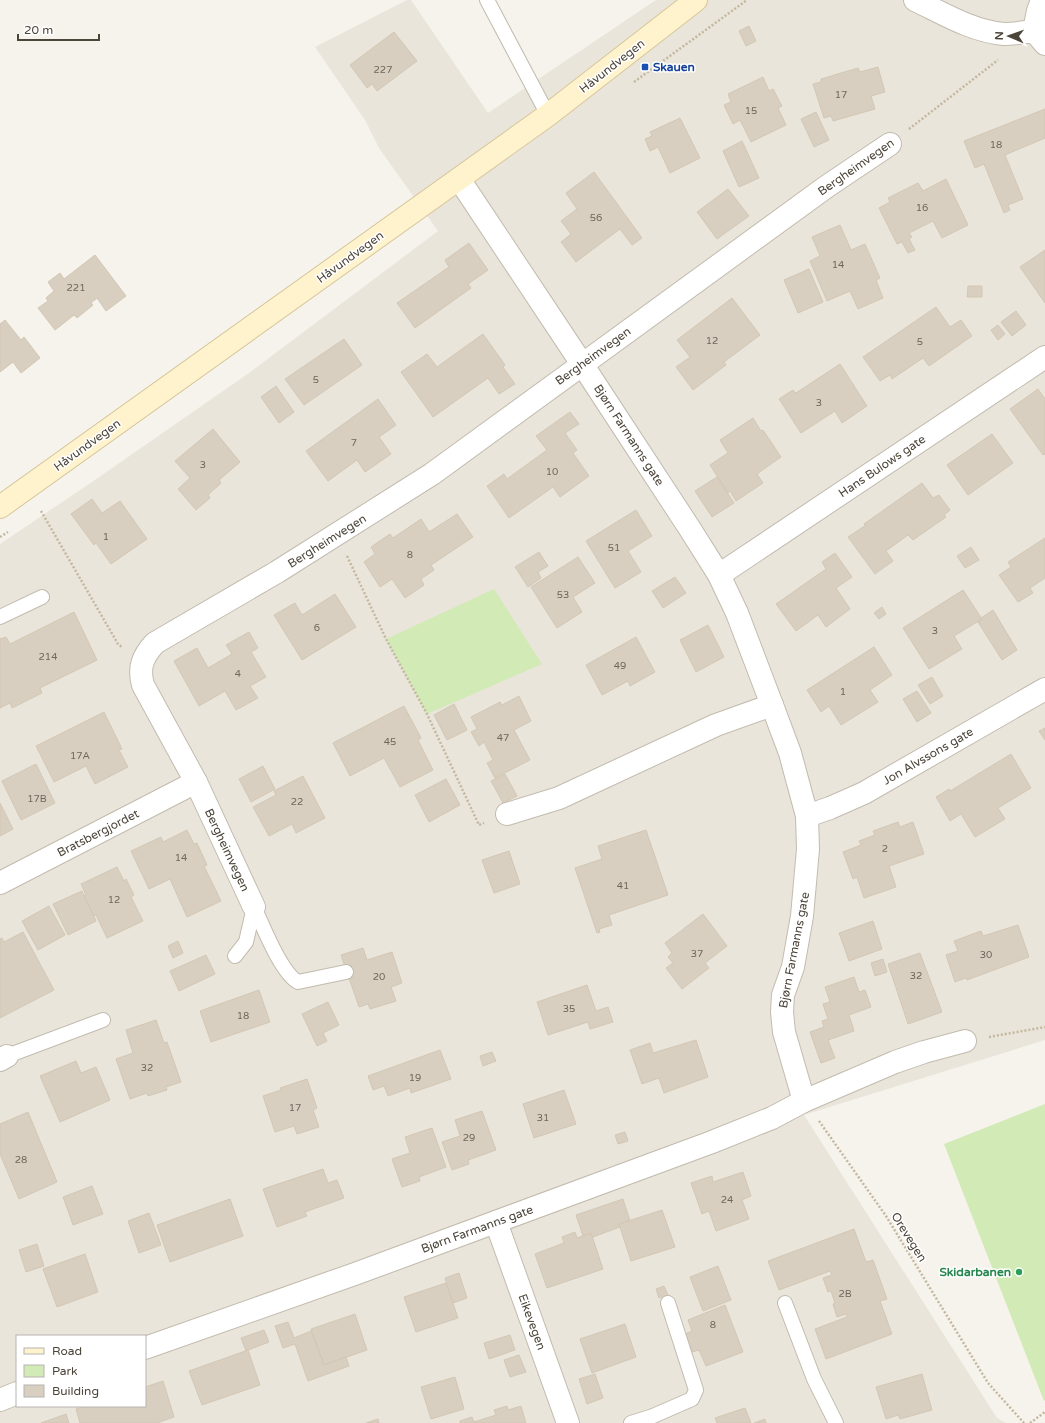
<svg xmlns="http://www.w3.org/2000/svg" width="1045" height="1423" font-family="'Varela Round',sans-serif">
<rect width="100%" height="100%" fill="#f6f3ec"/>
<path fill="#eae5da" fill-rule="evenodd" d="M407 0H411L488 113 656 0H1045V1040L804 1115 997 1418 1006 1423H0V544L92 482 249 373 438 231 379 148 365 120 315 47ZM17 1336H145V1406H17Z"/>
<g fill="#d2eab5">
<path d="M494 589 542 664 427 714 386 639Z"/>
<path d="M1045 1104V1400L1044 1401 944 1144Z"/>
</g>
<g fill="#d8cfc1" stroke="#d3c7b4">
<path d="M749 26 756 41 746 46 739 31Z"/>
<path d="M394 32 417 61 377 91 372 84 367 88 350 65Z"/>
<path d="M878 67 885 92 871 96 875 109 833 121 831 116 824 118 813 84 821 82V79L858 68 860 72Z"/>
<path d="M763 77 769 91 773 89 782 106 778 108 786 125 751 142 740 120 733 124 724 105 731 102 728 94Z"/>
<path d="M1045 109V138L1005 155 1023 199 1008 205 1010 210 1004 213 984 164 975 168 964 141Z"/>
<path d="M816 112 829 140 814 147 801 119Z"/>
<path d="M680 118 700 158 670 173 658 147 650 151 645 139 652 136 650 132Z"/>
<path d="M742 141 759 178 739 187 723 151Z"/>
<path d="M594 172 642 238 632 245 620 229 576 262 561 242 571 234 561 221 577 209 566 193Z"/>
<path d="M946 179 968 225 942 238 933 221 909 233 912 237 909 239 915 250 908 253 902 242 897 244 879 208 890 202 888 198 918 183 923 191Z"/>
<path d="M728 189 749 216 717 239 697 212Z"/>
<path d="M840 225 851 250 865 244 880 278 876 280 883 298 858 309 850 291 827 301 810 261 820 256 812 237Z"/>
<path d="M469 243 488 270 468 284 471 288 415 328 397 303 449 267 445 260Z"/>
<path d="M1045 250V303L1020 267Z"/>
<path d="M95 255 126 296 106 311 97 298 91 303 93 305 77 318 74 315 55 330 38 308 48 301 46 298 54 291 48 282 60 273 64 279Z"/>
<path d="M809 269 823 302 798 313 784 280Z"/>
<path d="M968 286H982V297H967Z"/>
<path d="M732 298 760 335 724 362 726 365 693 390 676 367 690 357 677 340Z"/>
<path d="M936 307 950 327 961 320 972 336 929 366 923 358 892 379 890 375 880 381 863 357Z"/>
<path d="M1016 311 1026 325 1012 336 1001 322Z"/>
<path d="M5 320 21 340 24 337 40 358 21 373 13 362 0 372V324Z"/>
<path d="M998 325 1005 334 998 340 991 330Z"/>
<path d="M483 334 505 365 503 367 515 384 499 394 488 378 433 417 401 372 427 354 437 367Z"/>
<path d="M344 339 362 365 304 405 285 379Z"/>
<path d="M840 364 867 406 842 423 835 411 801 433 779 399 793 390 796 393Z"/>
<path d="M276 386 294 412 279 423 261 397Z"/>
<path d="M1038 389 1045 399V454L1043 455 1010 409Z"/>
<path d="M378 399 396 425 379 437 391 454 365 472 357 460 328 481 306 451Z"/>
<path d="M570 412 579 424 565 433 577 450 573 453 589 476 560 497 553 487 509 518 487 486 504 474 507 479 547 450 536 436Z"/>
<path d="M753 418 761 431 763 430 781 457 757 474 763 483 736 501 730 491 728 493 710 465 728 453 720 440Z"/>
<path d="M213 429 240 462 219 480 221 483 208 495 210 498 196 510 178 489 190 478 175 461Z"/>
<path d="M992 434 1013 463 968 495 947 465Z"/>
<path d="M717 477 734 503 712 517 695 491Z"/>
<path d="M922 483 933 498 939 495 950 510 944 515 946 517 913 540 908 535 886 551 893 561 875 574 848 537 866 525 864 524Z"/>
<path d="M92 499 102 513 120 501 147 539 111 564 96 543 94 545 71 514Z"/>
<path d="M636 510 652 536 628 551 641 572 615 588 586 541Z"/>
<path d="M457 514 473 537 431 565 434 570 421 579 424 585 405 598 392 579 380 587 364 562 375 554 371 547 390 534 393 538 421 519 429 532Z"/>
<path d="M1045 538V578L1030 588 1033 593 1018 602 999 575 1011 567 1008 562Z"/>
<path d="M971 547 979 560 965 568 957 556Z"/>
<path d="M539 552 548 566 538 572 541 578 528 587 515 567Z"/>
<path d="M835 553 852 577 836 588 850 609 826 627 818 615 796 631 776 604 826 569 822 562Z"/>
<path d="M578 557 595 583 573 597 582 612 557 628 531 587Z"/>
<path d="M675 577 686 593 663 608 652 591Z"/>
<path d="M963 590 982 619 954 636 962 649 929 669 903 628Z"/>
<path d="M335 594 356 627 302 660 274 615 295 603 302 615Z"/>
<path d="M882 607 886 614 879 619 874 613Z"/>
<path d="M993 610 1017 650 1002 660 978 622 982 619 981 618Z"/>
<path d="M74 612 97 660 40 688 42 693 12 708 10 703 0 708V639L6 637 10 644Z"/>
<path d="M708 625 724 657 696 672 680 640Z"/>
<path d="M249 632 258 648 251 652 266 677 250 686 258 698 236 710 225 691 199 706 174 661 197 648 208 668 232 654 226 645Z"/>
<path d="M636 637 655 672 630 686 628 681 602 695 586 665Z"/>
<path d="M874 647 892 675 870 690 878 702 841 725 829 706 821 712 807 690Z"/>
<path d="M932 677 943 696 930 704 918 685Z"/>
<path d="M917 691 931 713 917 722 903 699Z"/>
<path d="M519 696 531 721 514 730 530 760 495 778 487 763 493 760 484 742 479 746 471 732 477 729 471 717 500 702 502 705Z"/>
<path d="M454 704 467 730 447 740 434 715Z"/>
<path d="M404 706 421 738 418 740 433 770 400 787 384 758 350 776 333 743Z"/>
<path d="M104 712 122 749 119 750 128 767 95 784 86 766 54 782 36 746Z"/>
<path d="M1045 728V740L1039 731Z"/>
<path d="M1011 754 1031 788 998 808 1005 819 975 837 961 814 950 821 936 797 949 789 950 791Z"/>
<path d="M36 764 55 803 21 820 2 781Z"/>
<path d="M263 766 275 789 251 802 239 779Z"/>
<path d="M505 774 517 796 503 803 491 781Z"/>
<path d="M303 776 325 818 296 833 292 824 269 836 253 807 276 795 274 791Z"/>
<path d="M446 779 460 805 429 822 415 795Z"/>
<path d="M0 803 13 829 0 836Z"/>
<path d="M898 822 900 827 913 822 924 854 889 866 896 887 864 898 857 877 853 879 843 852 861 845 859 841 875 835 873 831Z"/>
<path d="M187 830 194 844 197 843 207 865 204 866 221 901 187 917 170 879 149 889 131 851 161 837 163 842Z"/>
<path d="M646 830 668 895 609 915 612 925 599 929 600 932 597 933 575 868 602 859 598 846Z"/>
<path d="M509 851 520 884 494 893 482 860Z"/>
<path d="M117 867 124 881 126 879 134 895 131 897 143 921 107 938 96 915 94 916 84 896 86 895 81 884Z"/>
<path d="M82 891 96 921 68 935 53 904Z"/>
<path d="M49 906 65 935 38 950 22 921Z"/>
<path d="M703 914 727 946 705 963 709 968 682 989 666 968 673 963 668 957 672 953 665 943Z"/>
<path d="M873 921 882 949 849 961 839 933Z"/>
<path d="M1018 925 1029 957 967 980 966 978 955 982 946 955 958 951 954 941 981 931 983 936Z"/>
<path d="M23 932 54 990 0 1018V939L2 938 4 942Z"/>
<path d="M178 941 183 953 173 958 168 946Z"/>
<path d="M363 948 367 960 392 952 402 983 391 987 396 1001 370 1009 368 1004 359 1007 341 955Z"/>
<path d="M920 953 942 1012 908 1024 888 964Z"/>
<path d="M206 955 215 974 179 991 170 971Z"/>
<path d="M883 959 887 972 875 976 871 963Z"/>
<path d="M854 977 859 992 865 990 871 1007 849 1015 854 1031 828 1040 835 1058 821 1063 810 1032 824 1027 822 1021 828 1019 823 1004 830 1002 825 987Z"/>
<path d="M587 985 596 1011 608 1007 613 1022 590 1029 588 1022 548 1035 537 1002Z"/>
<path d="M259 990 270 1022 211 1042 200 1011Z"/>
<path d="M328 1002 339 1025 323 1033 327 1041 317 1046 302 1014Z"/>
<path d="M156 1020 164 1043 167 1042 181 1082 166 1087 167 1090 148 1096 147 1093 130 1099 116 1059 133 1053 126 1030Z"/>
<path d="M696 1040 708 1077 664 1093 659 1078 642 1084 630 1050 650 1043 653 1053Z"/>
<path d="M440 1050 451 1079 411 1093 410 1088 388 1096 384 1086 373 1090 368 1076Z"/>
<path d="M492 1052 496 1061 483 1066 480 1056Z"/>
<path d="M76 1061 81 1073 96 1067 110 1100 60 1122 40 1076Z"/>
<path d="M307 1079 317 1108 313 1110 319 1127 297 1134 294 1126 275 1132 263 1096 281 1090 280 1088Z"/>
<path d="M564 1090 576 1124 534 1138 523 1104Z"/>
<path d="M482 1111 496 1150 468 1160 469 1164 452 1170 442 1142 460 1136 455 1120Z"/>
<path d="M28 1112 57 1182 19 1199 0 1154V1124Z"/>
<path d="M432 1128 446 1167 419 1177 420 1181 402 1187 392 1159 410 1153 405 1137Z"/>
<path d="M625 1132 628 1141 618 1144 615 1135Z"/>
<path d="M323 1169 328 1183 337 1180 344 1198 305 1212 307 1216 277 1227 263 1189Z"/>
<path d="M743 1172 751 1196 742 1200 749 1219 716 1231 709 1211 702 1214 691 1183 712 1176 713 1182Z"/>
<path d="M92 1186 103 1214 73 1225 63 1197Z"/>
<path d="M230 1199 243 1236 170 1262 157 1225Z"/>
<path d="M623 1199 630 1221 619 1224 620 1227 593 1237 591 1233 583 1236 576 1215Z"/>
<path d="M662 1210 675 1247 631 1261 619 1224Z"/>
<path d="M149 1213 161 1245 139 1253 128 1221Z"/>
<path d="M854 1229 866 1262 873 1260 887 1299 880 1301 892 1334 826 1359 815 1329 847 1317 846 1314 837 1317 833 1304 835 1303 831 1291 828 1292 823 1278 832 1275 830 1271 779 1290 768 1261Z"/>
<path d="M575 1232 577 1238 591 1233 603 1269 547 1288 535 1254 564 1243 562 1237Z"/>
<path d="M37 1244 44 1266 26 1272 19 1250Z"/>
<path d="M85 1254 98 1292 57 1307 43 1269Z"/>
<path d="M718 1266 731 1300 703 1311 690 1277Z"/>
<path d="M459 1273 467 1298 453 1303 445 1278Z"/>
<path d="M446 1283 458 1318 416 1332 404 1297Z"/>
<path d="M664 1286 668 1295 659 1298 656 1289Z"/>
<path d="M725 1305 743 1352 706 1366 699 1350 692 1352 685 1334 692 1331 688 1320Z"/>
<path d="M355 1314 367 1350 324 1365 311 1329Z"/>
<path d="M288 1322 294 1338 311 1331 324 1365 346 1357 349 1366 308 1381 295 1344 283 1348 275 1326Z"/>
<path d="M625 1324 636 1357 592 1373 580 1339Z"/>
<path d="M264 1330 269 1342 246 1351 241 1338Z"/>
<path d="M510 1335 515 1350 489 1359 484 1343Z"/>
<path d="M248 1350 260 1385 202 1405 189 1371Z"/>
<path d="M519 1355 526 1372 510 1377 504 1360Z"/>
<path d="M595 1374 603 1398 587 1404 579 1379Z"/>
<path d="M922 1374 932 1410 900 1419 898 1415 886 1419 876 1387Z"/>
<path d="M455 1377 464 1409 431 1419 421 1387Z"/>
<path d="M163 1381 174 1417 157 1423H80L76 1409 86 1406H145V1387Z"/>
<path d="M507 1406 508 1410 521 1406 526 1423H460V1421L472 1417 474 1422 496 1415 494 1410Z"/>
<path d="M745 1408 751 1423H717L715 1418Z"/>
<path d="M66 1414 69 1423H41Z"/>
<path d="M378 1419 379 1423H366Z"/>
<path d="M765 1419 766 1423H754Z"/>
</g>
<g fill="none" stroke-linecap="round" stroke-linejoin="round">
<defs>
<g id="service">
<path d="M487 0 548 115"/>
<path d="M0 617 42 597"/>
<path d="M254 907C263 926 281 973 298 982L346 972"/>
<path d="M235 956 246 942 254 907"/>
<path d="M7 1056 103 1020"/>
<path d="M785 1303 814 1379 836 1423"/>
<path d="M631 1423 653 1416 692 1399 696 1390 668 1303"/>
</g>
<g id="minor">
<path d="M915 0C944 14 972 31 1004 34 1014 34 1025 32 1034 31L1045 44"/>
<path d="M1034 31 1038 11 1042 0"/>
<path d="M459 179 582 364 690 529 719 575 737 613 772 705 790 753 807 816 808 849 802 916 793 967 783 995 782 1012 784 1032 804 1101"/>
<path d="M719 575 1045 357"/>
<path d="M507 814 559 798 716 725 772 705"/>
<path d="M807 816 830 808 864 793 1045 689"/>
<path d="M0 883 196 782"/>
<path d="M254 907 196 782 143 685C138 667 143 656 155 643L277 572 432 474 826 187 890 144"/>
<path d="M0 1060 7 1056"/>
<path d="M496 1222 568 1423"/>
<path d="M145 1348 352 1275 712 1142 772 1118 804 1101 895 1062 924 1052 965 1041"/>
<path d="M0 1400 17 1393"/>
</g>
<path id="secondary" d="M0 507 548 115 696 0"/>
</defs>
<use href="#service" stroke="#c2bbae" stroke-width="16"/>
<use href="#minor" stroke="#c2bbae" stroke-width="24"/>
<use href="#secondary" stroke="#d6c79b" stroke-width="24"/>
<g stroke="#c4b79f" stroke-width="2.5" stroke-dasharray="2 2" stroke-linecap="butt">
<path d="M634 82 747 0"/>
<path d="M909 129 998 60"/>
<path d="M41 511 118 644 123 648"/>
<path d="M0 537 8 532"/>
<path d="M347 556 386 639 427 714 479 825 484 823"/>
<path d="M989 1037 1045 1027"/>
<path d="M819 1121 886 1216 988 1383 1024 1423"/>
<path d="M1030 1423 1045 1412"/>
</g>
<use href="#service" stroke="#fff" stroke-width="14"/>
<use href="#minor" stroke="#fff" stroke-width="22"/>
<use href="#secondary" stroke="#fff3cd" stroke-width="22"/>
</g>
<rect fill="#1a4fb4" stroke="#fff" stroke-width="1.5" x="641" y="63" width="8" height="8" rx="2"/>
<circle fill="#2e9e5b" stroke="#fff" stroke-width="1.5" cx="1019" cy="1272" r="4"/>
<g text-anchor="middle" stroke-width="3" stroke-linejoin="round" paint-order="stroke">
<g font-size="10" fill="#6e675b">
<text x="383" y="73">227</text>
<text x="841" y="98">17</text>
<text x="751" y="114">15</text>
<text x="996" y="148">18</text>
<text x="922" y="211">16</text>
<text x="596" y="221">56</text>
<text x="838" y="268">14</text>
<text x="76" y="291">221</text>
<text x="712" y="344">12</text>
<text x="920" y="345">5</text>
<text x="316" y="383">5</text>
<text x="819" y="406">3</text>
<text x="354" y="446">7</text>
<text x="203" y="468">3</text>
<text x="552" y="475">10</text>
<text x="106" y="540">1</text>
<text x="614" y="551">51</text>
<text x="410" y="558">8</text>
<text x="563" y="598">53</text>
<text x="317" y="631">6</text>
<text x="935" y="634">3</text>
<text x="48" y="660">214</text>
<text x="620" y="669">49</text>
<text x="238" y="677">4</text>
<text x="843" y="695">1</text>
<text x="503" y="741">47</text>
<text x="390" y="745">45</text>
<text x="80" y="759">17A</text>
<text x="37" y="802">17B</text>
<text x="297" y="805">22</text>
<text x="885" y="852">2</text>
<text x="181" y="861">14</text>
<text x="623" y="889">41</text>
<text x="114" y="903">12</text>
<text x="697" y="957">37</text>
<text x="986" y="958">30</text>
<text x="916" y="979">32</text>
<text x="379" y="980">20</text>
<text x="569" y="1012">35</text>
<text x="243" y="1019">18</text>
<text x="147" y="1071">32</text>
<text x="415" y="1081">19</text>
<text x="295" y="1111">17</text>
<text x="543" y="1121">31</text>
<text x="469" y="1141">29</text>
<text x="21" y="1163">28</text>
<text x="727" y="1203">24</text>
<text x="845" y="1297">2B</text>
<text x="713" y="1328">8</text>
</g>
<g font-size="12" fill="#4b4439" stroke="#fff">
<text transform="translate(612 66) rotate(-38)" y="4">Håvundvegen</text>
<text transform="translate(856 167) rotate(-35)" y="4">Bergheimvegen</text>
<text transform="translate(350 257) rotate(-36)" y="4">Håvundvegen</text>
<text transform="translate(593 356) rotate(-36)" y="4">Bergheimvegen</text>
<text transform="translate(629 435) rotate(57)" y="4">Bjørn Farmanns gate</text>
<text transform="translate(87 445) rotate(-36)" y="4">Håvundvegen</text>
<text transform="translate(882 466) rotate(-34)" y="4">Hans Bulows gate</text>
<text transform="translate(327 541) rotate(-32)" y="4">Bergheimvegen</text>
<text transform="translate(928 756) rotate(-30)" y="4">Jon Alvssons gate</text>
<text transform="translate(98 833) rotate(-27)" y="4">Bratsbergjordet</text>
<text transform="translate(227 850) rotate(65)" y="4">Bergheimvegen</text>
<text transform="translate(794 950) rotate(-79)" y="4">Bjørn Farmanns gate</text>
<text transform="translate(477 1229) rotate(-20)" y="4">Bjørn Farmanns gate</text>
<text transform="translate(909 1237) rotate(58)" y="4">Orevegen</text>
<text transform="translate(532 1322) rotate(70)" y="4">Eikevegen</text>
</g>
<g font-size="12" font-weight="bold" fill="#164399" stroke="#fff" text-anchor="start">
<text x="653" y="71">Skauen</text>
</g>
<g font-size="12" font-weight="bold" fill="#27864d" stroke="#fff" text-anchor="end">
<text x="1011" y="1276">Skidarbanen</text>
</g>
</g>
<rect x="16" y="1335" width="130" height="72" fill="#ffffff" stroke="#b7b4b0"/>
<rect x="24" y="1348" width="20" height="6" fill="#fff3cd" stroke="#b7b4b0"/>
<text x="52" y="1355" font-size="12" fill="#4b4439">Road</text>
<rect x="24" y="1365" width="20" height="12" fill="#d2eab5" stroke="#b7b4b0"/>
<text x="52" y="1375" font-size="12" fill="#4b4439">Park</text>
<rect x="24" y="1385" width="20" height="12" fill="#d8cfc1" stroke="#b7b4b0"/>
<text x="52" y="1395" font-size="12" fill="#4b4439">Building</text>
<g transform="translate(1009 36) rotate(272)" stroke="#ffffff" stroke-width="3" paint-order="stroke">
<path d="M0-3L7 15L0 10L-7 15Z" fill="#4b4439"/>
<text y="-6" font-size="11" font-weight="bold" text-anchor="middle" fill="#4b4439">N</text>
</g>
<path d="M18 34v6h81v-6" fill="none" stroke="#4b4439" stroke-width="2"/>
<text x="24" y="34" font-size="12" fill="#4b4439" stroke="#ffffff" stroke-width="3" paint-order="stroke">20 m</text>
</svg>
